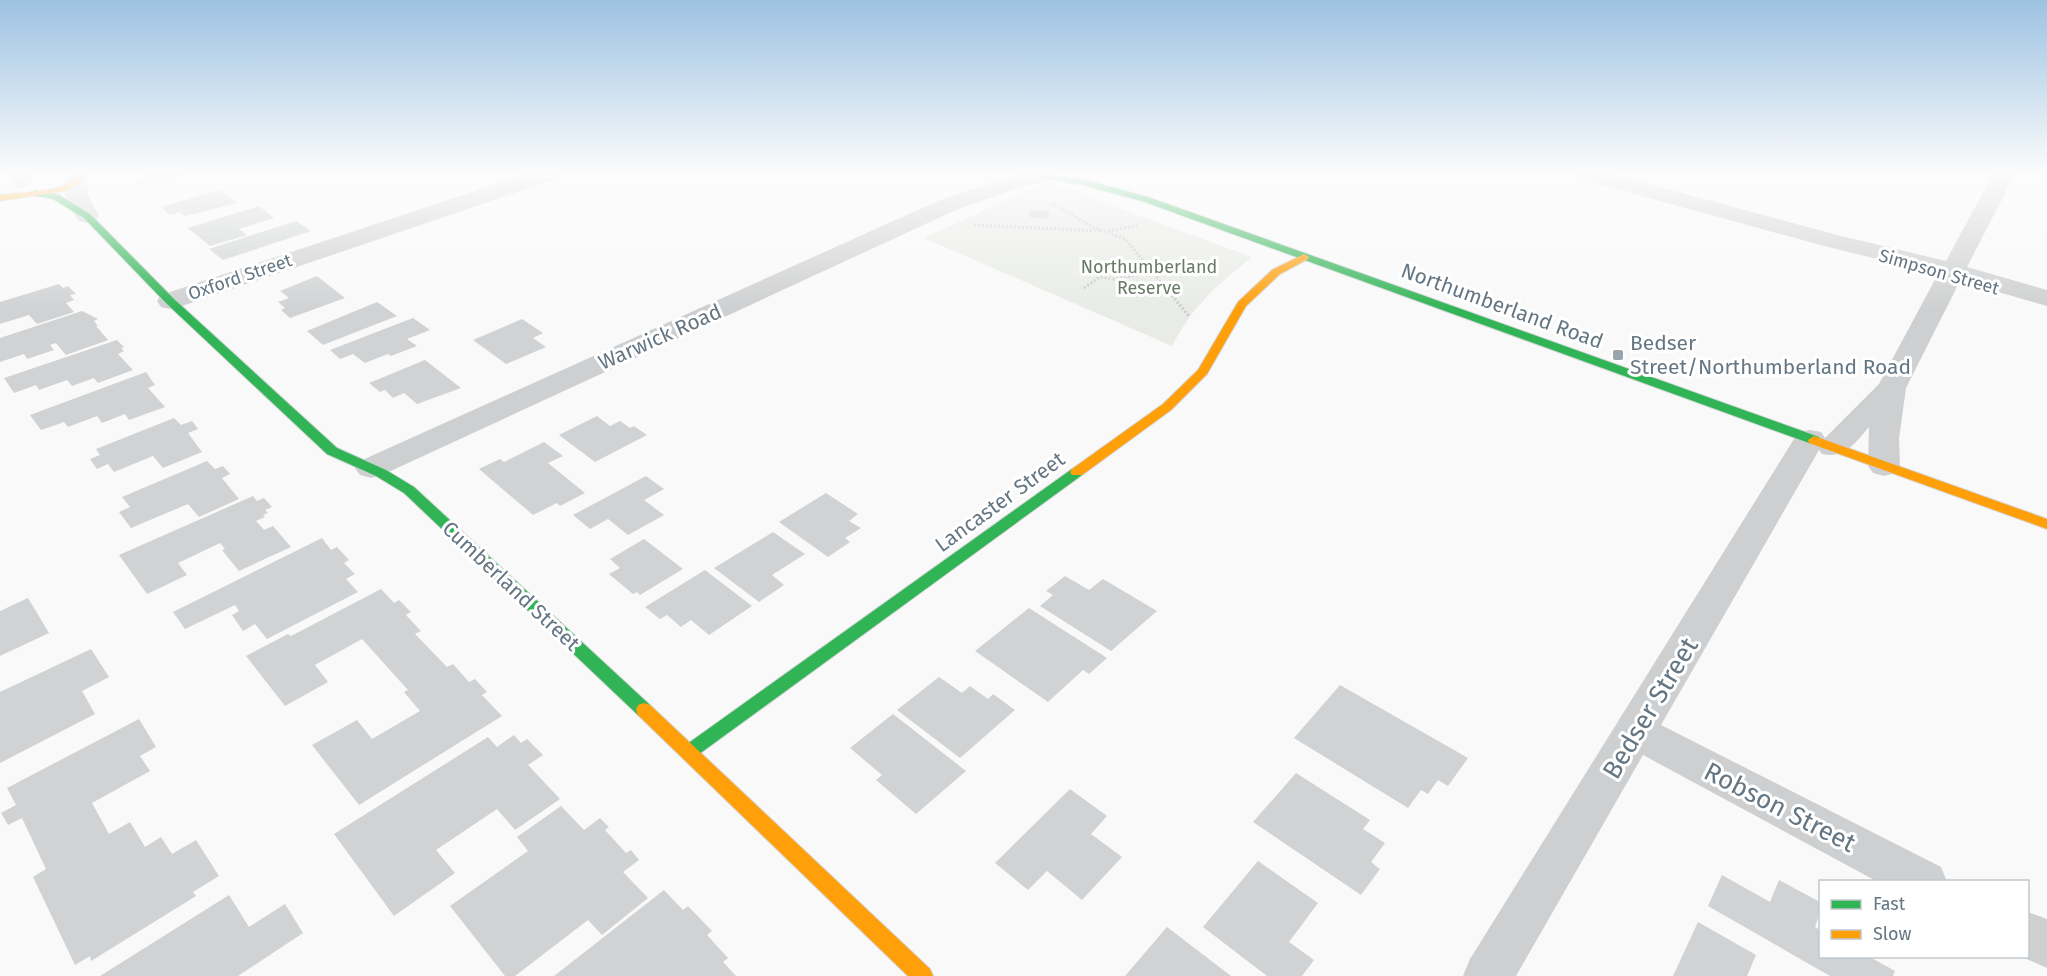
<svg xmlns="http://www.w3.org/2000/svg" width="2047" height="976" font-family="'Fira Sans',sans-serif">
<rect width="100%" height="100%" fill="#f9f9f9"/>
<path fill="#e8ebe6" d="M1051 183 1252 257C1216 286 1194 304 1172 346L924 238 1041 184Z"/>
<g fill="#d0d2d3">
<path d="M148 174H180L142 185 136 180 150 176Z"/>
<path d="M220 190 238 203 185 216 180 212 170 215 161 207Z"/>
<path d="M259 206 274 218 239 229 247 235 210 246 188 228Z"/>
<path d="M1031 210 1050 211 1048 219 1028 217Z"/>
<path d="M296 221 311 231 223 260 209 249Z"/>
<path d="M317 276 345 298 290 318 281 310 285 308 278 302 289 298 280 291Z"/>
<path d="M59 284 63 288 68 286 76 294 70 295 74 300 66 303 74 312 37 324 29 315 0 324V302Z"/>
<path d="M377 302 397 316 323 345 307 331Z"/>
<path d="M82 311 98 319 94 321 98 326H96L108 340 66 355 56 343 50 345 54 350 27 359 24 354 0 362V338Z"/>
<path d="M413 318 430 330 407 339 417 346 391 356 388 354 365 363 353 354 340 359 330 350Z"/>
<path d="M522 319 543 333 533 338 546 347 506 364 473 340Z"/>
<path d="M117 340 124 347 121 348 124 351 118 354 133 370 98 383 94 378 72 386 67 380 39 390 36 385 14 393 4 378Z"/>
<path d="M425 360 461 388 417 404 404 393 393 398 385 390 380 392 369 383Z"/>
<path d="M146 372 155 385 148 388 165 407 129 420 125 414 102 423 97 416 68 427 64 422 41 430 30 415Z"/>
<path d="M597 416 610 426 620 421 630 428 634 426 647 435 595 462 559 435Z"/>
<path d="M174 418 181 425 192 421 198 429 188 433 202 452 163 468 153 456 114 472 108 464 97 469 90 459 100 455 96 449Z"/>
<path d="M544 442 563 456 548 463 585 493 560 506 557 503 533 515 479 469 500 459 504 462Z"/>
<path d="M207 461 215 469 223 466 230 474 222 478 239 499 199 517 188 504 131 528 119 512 130 507 122 497Z"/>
<path d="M646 476 664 489 644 500 664 515 628 535 608 519 590 529 573 515Z"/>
<path d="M826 493 858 514 849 521 861 528 845 538 850 542 828 557 779 522Z"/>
<path d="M253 496 257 501 264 498 272 507 265 510 268 513 263 515 265 517 256 521 264 530 273 526 291 547 239 571 222 550 225 549 220 543 178 563 187 575 147 594 119 555Z"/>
<path d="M773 532 805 554 772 575 784 585 759 602 714 568Z"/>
<path d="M322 538 331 550 337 547 349 560 344 563 355 574 346 579 358 592 267 639 255 624 243 631 232 615 239 611 235 605 185 629 173 612Z"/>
<path d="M644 539 683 569 640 595 637 592 633 594 609 574 620 568 610 559Z"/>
<path d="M705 570 752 606 709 635 691 620 681 627 667 615 660 619 645 607Z"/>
<path d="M1065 576 1089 590 1103 579 1157 611 1111 651 1040 606 1053 595 1046 591Z"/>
<path d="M381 589 394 603 399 600 411 612 406 615 421 631 415 634 447 667 453 664 469 682 475 679 487 692 482 695 502 716 359 805 312 745 357 720 372 739 420 711 404 692 408 690 362 639 315 665 328 682 285 706 246 656 288 634 291 636Z"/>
<path d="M28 598 49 633 0 656V611Z"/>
<path d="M1029 608 1107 658 1089 674 1083 670 1048 702 975 651Z"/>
<path d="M91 649 109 677 82 691 95 714 0 763V692Z"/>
<path d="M939 677 962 693 970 686 988 699 993 694 1015 710 960 758 897 710Z"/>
<path d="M1340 685 1468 758 1448 786 1438 780 1428 794 1421 790 1408 808 1294 738Z"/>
<path d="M893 714 966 771 916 814 876 780 882 775 850 748Z"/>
<path d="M139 719 156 747 140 756 150 771 92 803 109 834 130 822 145 847 161 837 172 854 196 840 219 876 193 892 196 896 91 961 90 956 75 965 33 877 46 869 22 818 8 825 1 813 16 805 7 788Z"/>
<path d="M514 735 521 743 527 739 543 755 528 765 560 799 515 830 497 809 436 850 455 873 394 916 334 834 488 737 497 747Z"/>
<path d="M1296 773 1370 820 1363 829 1385 843 1371 862 1380 869 1361 895 1253 822Z"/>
<path d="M1070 789 1107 816 1091 834 1122 857 1082 900 1047 871 1028 890 995 863Z"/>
<path d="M561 806 584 830 600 818 609 827 605 830 616 842 626 853 631 850 639 860 623 872 648 898 602 935 588 920 515 976H505L450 906 528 851 517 837Z"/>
<path d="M1258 861 1318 903 1289 942 1314 960 1302 976H1267L1203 927Z"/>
<path d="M1722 875 1770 902 1779 880 1820 902V912L1815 927 1820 930V956H1868L1895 971 1893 976H1830L1708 906Z"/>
<path d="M664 890 683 910 688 906 712 931 707 935 728 958 723 962 736 976H554Z"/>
<path d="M229 895 249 927 285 904 303 933 238 976H100Z"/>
<path d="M1698 922 1756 955 1747 976H1673Z"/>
<path d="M1167 927 1231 976H1125Z"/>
</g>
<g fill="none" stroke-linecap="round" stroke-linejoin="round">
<defs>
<g id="fast">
<path d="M1038 174 1083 179 1148 197 1819 437 1820 440 1814 444 1809 443 1142 201 1082 185 1039 177Z"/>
<path d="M35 190 59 195 90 214 174 299 337 448 386 470 414 487 650 705 652 710 650 715 644 717 638 715 404 493 376 476 327 454 166 303 84 218 53 199 32 195 30 193Z"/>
<path d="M1077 468 1084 472 1082 475 695 757 689 759 683 757 680 752 683 747 1072 469Z"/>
</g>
<g id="slow">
<path d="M79 174H87L77 185 65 191 0 201V195C23 191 64 194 79 174Z"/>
<path d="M1304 254 1309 257 1308 259 1280 274 1246 306 1207 374 1171 410 1082 475H1072L1070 472 1072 469 1163 404 1198 370 1238 302 1272 270Z"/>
<path d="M1814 436 2047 519V529L1809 443 1808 440Z"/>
<path d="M644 703 650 705 930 969 933 976H908L638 715 636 710 638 705Z"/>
</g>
</defs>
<use href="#fast" stroke="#d5d6d7" stroke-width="2"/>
<use href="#slow" stroke="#d5d6d7" stroke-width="2"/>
<g stroke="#cbcccd" stroke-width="3" stroke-dasharray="2 2" stroke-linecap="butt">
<path d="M1051 203 1093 227 1125 239 1189 316"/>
<path d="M974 225 1101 231"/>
<path d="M1108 231 1139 225"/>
<path d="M1084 288 1100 277 1113 279 1152 273"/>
</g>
<g fill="#cecfd0" fill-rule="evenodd">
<path d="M11 174H33L29 186 21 188 13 186 10 181Z"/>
<path d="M527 174H559L556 179 179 307 170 309 161 307 157 301 161 295Z"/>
<path d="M1022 174H1049L1051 176 1048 181 1018 188 956 210 382 475 371 478 360 475 355 468 360 461 940 200Z"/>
<path d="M1577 174H1612L1837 235 1946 261 1993 174H2015L1967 267 2047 290V306L1960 281 1906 388 1899 439 1900 466 1895 473 1884 476 1873 473 1868 466 1869 427C1855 443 1845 459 1822 454L1819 450 1661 725 1941 867 1947 882H1878L1643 755 1516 976H1463L1470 959 1794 439 1799 432 1810 430 1821 432 1825 438 1879 384 1938 274 1824 246 1580 179Z"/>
<path d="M76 175 84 177 87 182 88 196 99 216 95 221 87 223 79 221C71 210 59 190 68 177Z"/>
<path d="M2028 912 2047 919V968L2020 956H2028Z"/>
</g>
<use href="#fast" fill="#30b455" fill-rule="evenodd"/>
<use href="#slow" fill="#ff9f0a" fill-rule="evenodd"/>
</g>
<linearGradient id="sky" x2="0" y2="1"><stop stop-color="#9dc2e2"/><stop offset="0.56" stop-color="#fcfcfc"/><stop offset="1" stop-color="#fcfcfc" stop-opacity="0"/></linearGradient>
<rect width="2047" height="310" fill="url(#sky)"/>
<rect fill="#99a4ac" stroke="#fff" stroke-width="2" x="1612" y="349" width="12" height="12" rx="3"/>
<g text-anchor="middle" stroke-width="6" stroke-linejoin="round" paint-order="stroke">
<g font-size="18" fill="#687a64" stroke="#fff">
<text x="1149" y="273">Northumberland<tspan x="1149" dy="21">Reserve</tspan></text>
</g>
<g font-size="18" fill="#657683" stroke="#fff">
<text transform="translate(1939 272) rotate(16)" y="6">Simpson Street</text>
<text transform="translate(240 277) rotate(-19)" y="6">Oxford Street</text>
</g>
<g font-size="21" fill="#657683" stroke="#fff">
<text transform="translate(1502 306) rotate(20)" y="7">Northumberland Road</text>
<text transform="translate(660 337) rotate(-24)" y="7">Warwick Road</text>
<text transform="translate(1000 502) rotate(-36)" y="7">Lancaster Street</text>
<text transform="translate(511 586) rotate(43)" y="7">Cumberland Street</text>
</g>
<g font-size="21" fill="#657683" stroke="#fff" text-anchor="start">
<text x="1630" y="350">Bedser<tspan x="1630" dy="24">Street/Northumberland Road</tspan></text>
</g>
<g font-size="26" fill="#657683" stroke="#fff">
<text transform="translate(1650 708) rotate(-59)" y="9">Bedser Street</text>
<text transform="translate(1780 807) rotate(27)" y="9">Robson Street</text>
</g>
</g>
<rect x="1819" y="880" width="210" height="78" fill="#ffffff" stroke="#c1c8cd" stroke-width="1.5"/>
<rect x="1831" y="900" width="30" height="9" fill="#30b455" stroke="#c1c8cd" stroke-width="1.5"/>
<text x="1873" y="910" font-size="18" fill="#657683">Fast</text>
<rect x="1831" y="930" width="30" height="9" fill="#ff9f0a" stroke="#c1c8cd" stroke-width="1.5"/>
<text x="1873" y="940" font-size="18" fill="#657683">Slow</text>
</svg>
